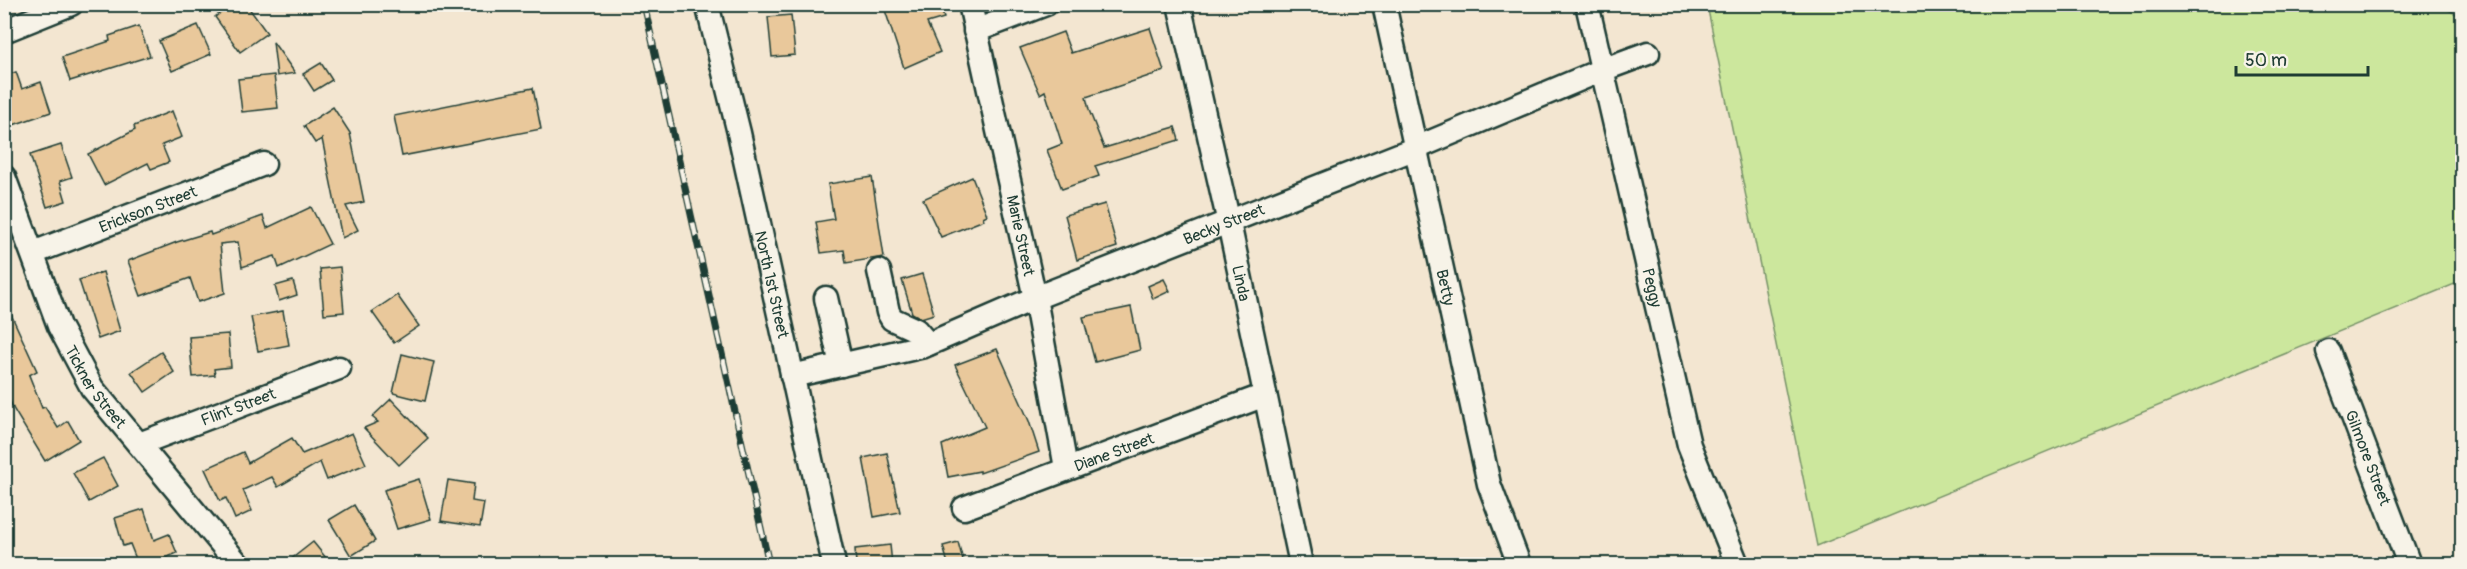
<svg xmlns="http://www.w3.org/2000/svg" width="2467" height="569" font-family="Pangolin,sans-serif">
<rect width="100%" height="100%" fill="#f3e6d1"/>
<filter id="ink" filterUnits="userSpaceOnUse"><feTurbulence type="fractalNoise" baseFrequency=".0167" numOctaves="2"/><feDisplacementMap in="SourceGraphic" scale="12" xChannelSelector="R" yChannelSelector="G"/><feConvolveMatrix kernelMatrix="1 2 1 2 8 2 1 2 1" color-interpolation-filters="sRGB"/></filter>
<g filter="url(#ink)">
<path fill="#cce79d" stroke="#769268" stroke-width="1.5" d="M1707 5H2439L2462 17V281L1817 546Z"/>
<g fill="#e9c89b" stroke="#1f3d34" stroke-width="1.5">
<path d="M233 4H246L267 33 240 52 215 17Z"/>
<path d="M883 4H939L944 18 927 23 940 52 904 68Z"/>
<path d="M791 15 795 55 772 57 768 17Z"/>
<path d="M198 25 211 54 172 71 159 41Z"/>
<path d="M139 26 150 56 70 81 62 57 110 41 109 36Z"/>
<path d="M1150 28 1164 71 1086 97 1089 110 1104 148 1175 127 1179 140 1095 166 1099 176 1062 189 1047 150 1062 144 1045 91 1040 94 1020 48 1063 32 1071 53Z"/>
<path d="M273 42 295 73 277 76Z"/>
<path d="M321 63 332 80 314 91 303 74Z"/>
<path d="M16 72 22 89 41 82 51 112 13 125 4 101V76Z"/>
<path d="M274 75 278 108 242 112 238 79Z"/>
<path d="M533 88 541 129 402 156 394 116Z"/>
<path d="M333 107 350 133 364 202 346 206 358 230 342 238 322 139 315 143 304 126Z"/>
<path d="M172 111 182 137 162 145 169 162 151 169 148 163 104 185 88 154 135 130 134 126Z"/>
<path d="M61 145 72 177 60 181 66 201 47 207 30 155Z"/>
<path d="M872 177 884 257 846 263 844 250 821 253 816 222 834 219 828 184Z"/>
<path d="M972 177 987 215 983 217 984 220 941 237 923 199Z"/>
<path d="M1105 204 1117 247 1077 260 1065 215Z"/>
<path d="M311 207 330 244 279 268 275 256 242 267 238 242 220 244 225 293 198 302 190 278 141 296 128 261 177 242 210 232 211 235 263 216 267 228Z"/>
<path d="M340 267 344 312 324 314 320 269Z"/>
<path d="M103 272 120 331 98 339 79 280Z"/>
<path d="M922 274 934 314 921 318 912 313 902 280Z"/>
<path d="M1164 279 1170 291 1153 299 1148 286Z"/>
<path d="M293 281 297 295 279 301 275 286Z"/>
<path d="M397 295 419 326 394 343 372 312Z"/>
<path d="M4 299 37 371 29 375 42 408 45 407 58 428 68 421 79 440 45 461 14 410 4 388Z"/>
<path d="M1131 307 1140 350 1095 362 1083 317Z"/>
<path d="M283 311 289 345 258 351 251 317Z"/>
<path d="M228 334 231 367 214 369 215 375 193 377 189 337Z"/>
<path d="M997 349 1029 421 1039 452 980 473V471L948 477 942 445 985 427 955 365Z"/>
<path d="M161 352 174 372 145 392 131 372Z"/>
<path d="M402 354 434 362 425 401 393 393Z"/>
<path d="M391 399 428 438 399 465 364 428 378 422 372 417Z"/>
<path d="M352 433 366 464 327 480 320 462 278 487 272 477 243 490 252 511 235 519 226 498 220 501 205 469 243 452 248 463 292 438 302 454Z"/>
<path d="M887 453 900 512 874 517 863 458Z"/>
<path d="M103 458 118 486 89 502 73 473Z"/>
<path d="M419 479 431 519 397 529 384 490Z"/>
<path d="M448 480 474 484 472 501 484 503 480 527 441 521Z"/>
<path d="M354 505 375 541 351 556 329 520Z"/>
<path d="M144 509 154 540 169 534 177 553 161 560 163 564H138L130 544 123 546 115 518Z"/>
<path d="M313 542 331 564H285Z"/>
<path d="M958 542 964 564H948L943 546Z"/>
<path d="M890 545 892 564H856L855 549Z"/>
</g>
<g fill="none" stroke-linecap="round" stroke-linejoin="round">
<defs>
<g id="minor">
<path id="s1" d="M707 4 739 133 834 564"/>
<path id="s2" d="M970 4 1035 298 1066 468"/>
<path id="s3" d="M1179 4 1229 223 1301 564"/>
<path id="s4" d="M1384 4 1489 484 1519 564"/>
<path id="s5" d="M1587 4 1689 445 1737 564"/>
<path d="M4 31 71 4"/>
<path d="M975 31 1046 4"/>
<path id="s6" d="M4 177 59 326 92 388 238 564"/>
<path id="s7" d="M33 253 264 164"/>
<path d="M879 271 888 312 892 319 916 330 928 344"/>
<path d="M826 298 841 365"/>
<path id="s8" d="M2328 351 2409 564"/>
<path id="s9" d="M792 376 924 346 1035 298 1416 148 1602 70 1648 53"/>
<path id="s10" d="M139 444 339 368"/>
<path id="s11" d="M964 508 1265 395"/>
</g>
</defs>
<use href="#minor" stroke="#1f3d34" stroke-width="27"/>
<use href="#minor" stroke="#f7f3e8" stroke-width="22"/>
<defs>
<path id="rail" d="M644 4 769 564"/>
</defs>
<use href="#rail" stroke="#1f3d34" stroke-width="7"/>
<use href="#rail" stroke="#f7f3e8" stroke-width="4.5" stroke-dasharray="14" stroke-linecap="butt"/>
</g>
</g>
<g text-anchor="middle" stroke-width="4.5" stroke-linejoin="round" paint-order="stroke">
<g font-size="16" fill="#1f3d34" stroke="#f7f3e8">
<text dy="6" stroke="none"><textPath href="#s7" startOffset="123">Erickson Street</textPath></text>
<text dy="6" stroke="none"><textPath href="#s9" startOffset="459">Becky Street</textPath></text>
<text dy="6" stroke="none"><textPath href="#s2" startOffset="237">Marie Street</textPath></text>
<text dy="6" stroke="none"><textPath href="#s1" startOffset="288">North 1st Street</textPath></text>
<text dy="6" stroke="none"><textPath href="#s3" startOffset="286">Linda</textPath></text>
<text dy="6" stroke="none"><textPath href="#s4" startOffset="290">Betty</textPath></text>
<text dy="6" stroke="none"><textPath href="#s5" startOffset="291">Peggy</textPath></text>
<text dy="6" stroke="none"><textPath href="#s6" startOffset="230">Tickner Street</textPath></text>
<text dy="6" stroke="none"><textPath href="#s10" startOffset="106">Flint Street</textPath></text>
<text dy="6" stroke="none"><textPath href="#s11" startOffset="160">Diane Street</textPath></text>
<text dy="6" stroke="none"><textPath href="#s8" startOffset="114">Gilmore Street</textPath></text>
</g>
</g>
<rect width="2467" height="569" fill="none" stroke="#f7f3e8" stroke-width="24"/>
<rect x="12" y="12" width="2443" height="545" fill="none" stroke="#1f3d34" stroke-width="2" filter="url(#ink)"/>
<path d="M2236 66v9h132v-9" fill="none" stroke="#1f3d34" stroke-width="3"/>
<text x="2245" y="66" font-size="18" fill="#1f3d34" stroke="#f7f3e8" stroke-width="4.5" paint-order="stroke">50 m</text>
</svg>
